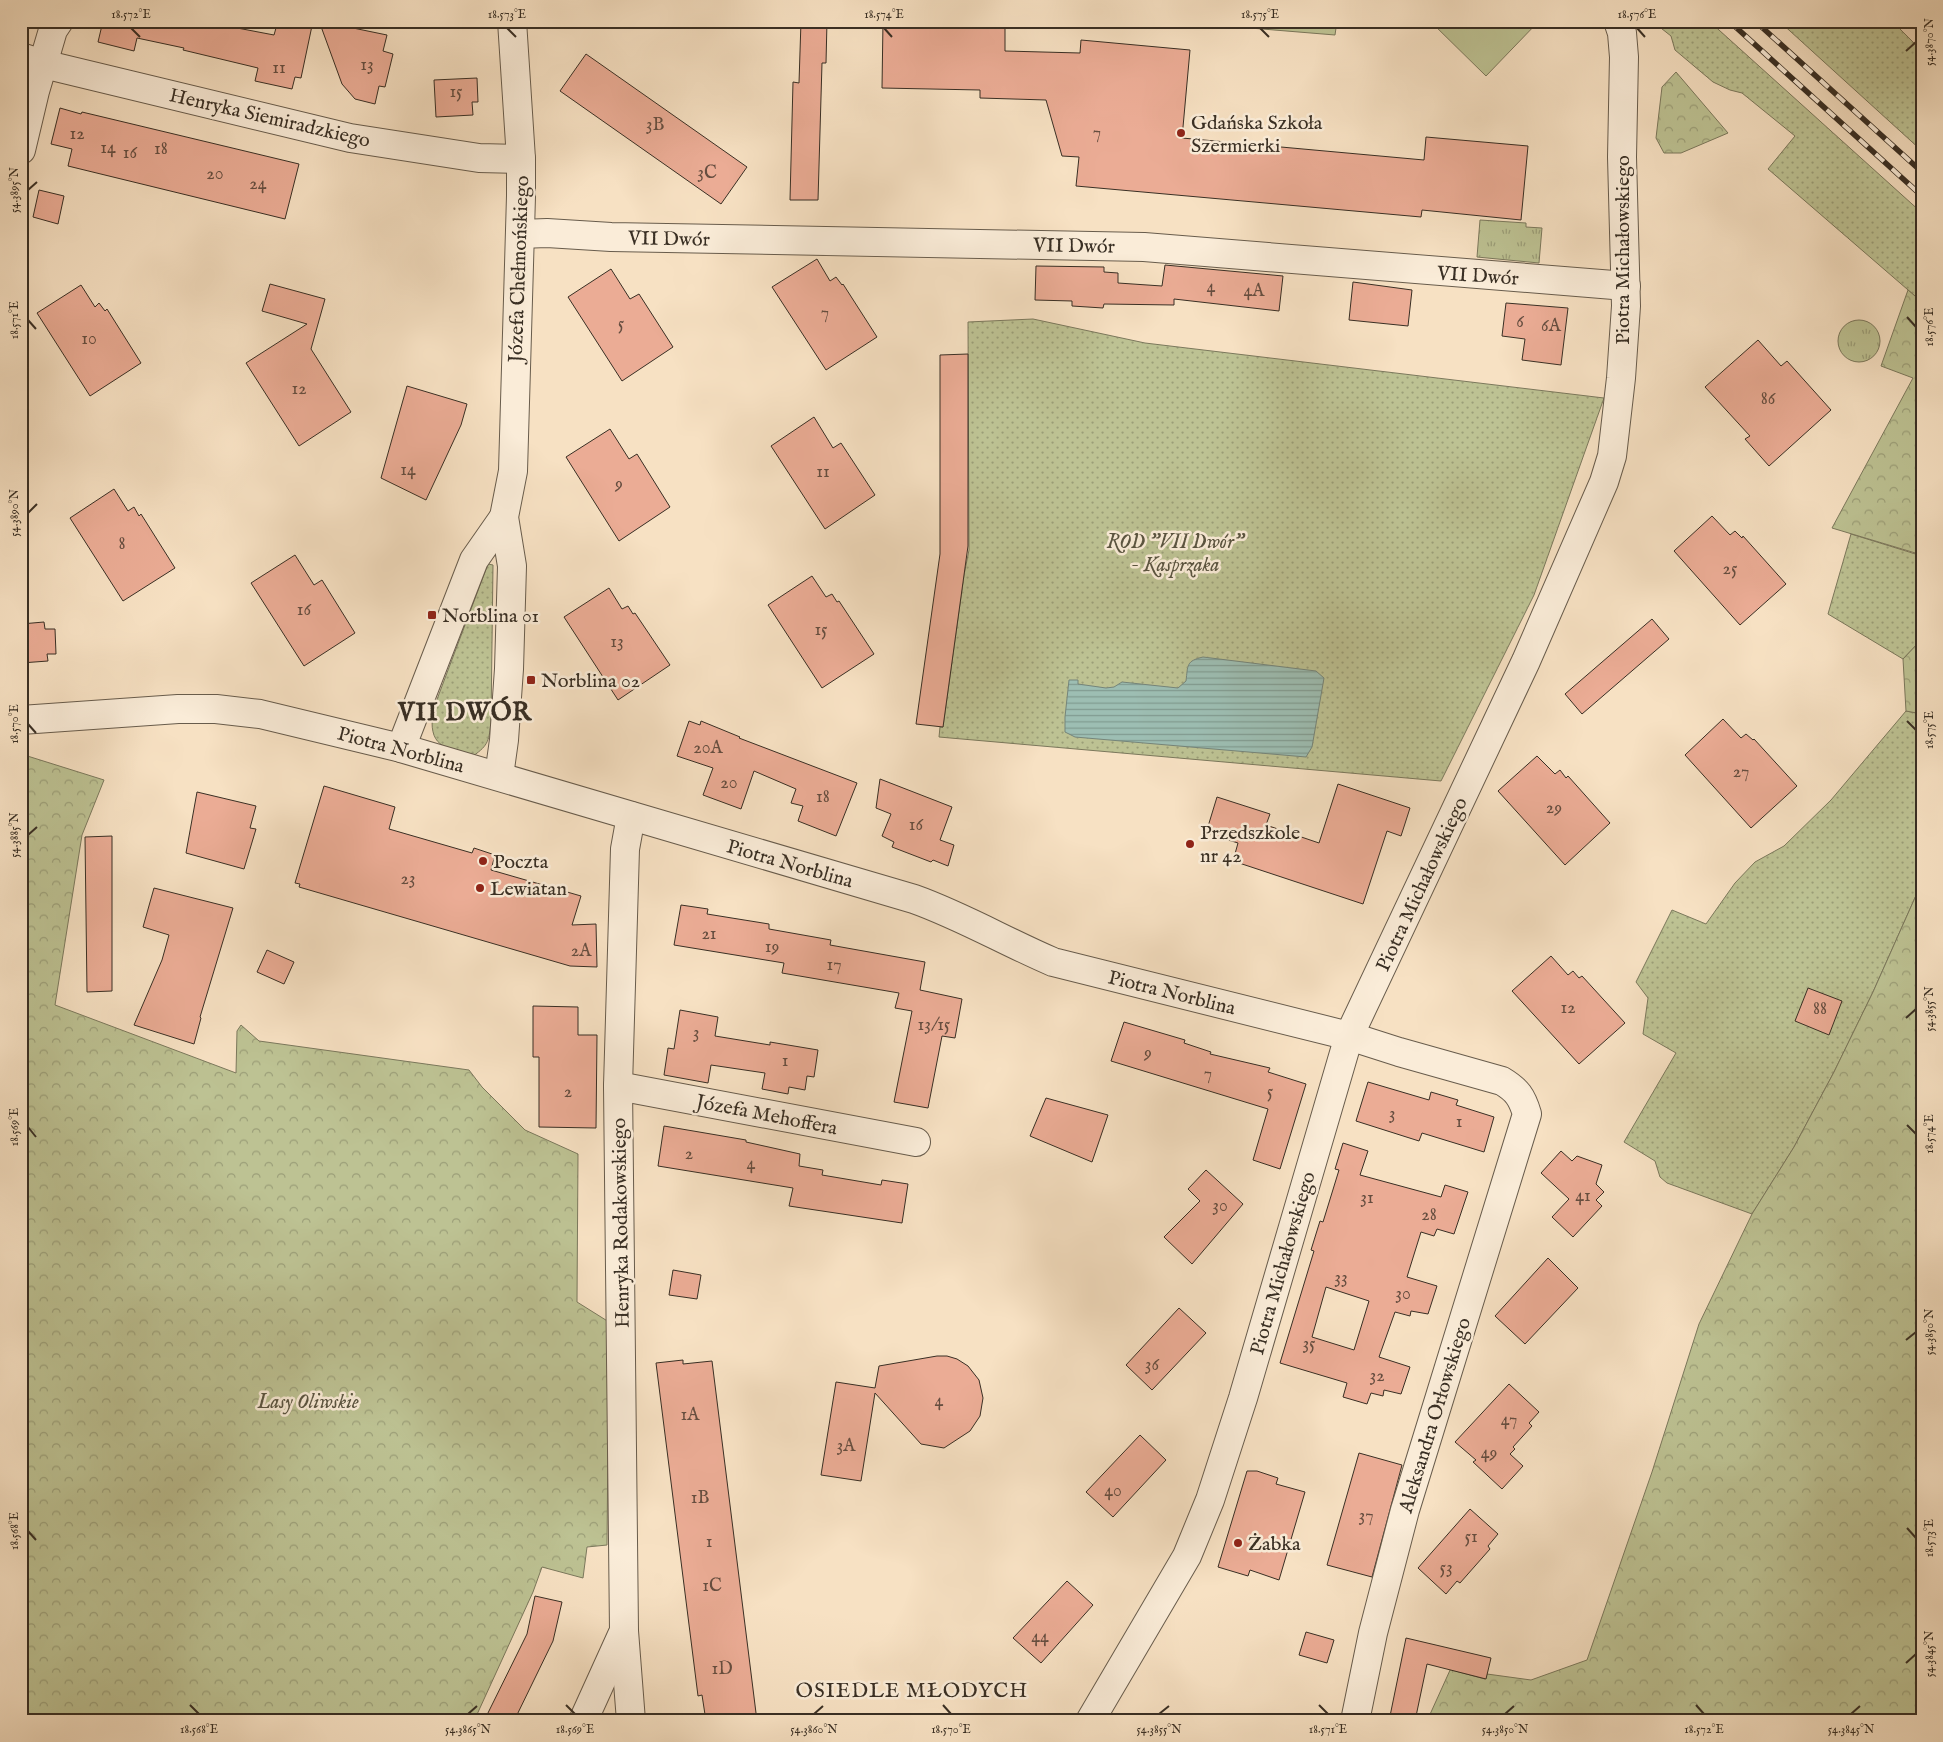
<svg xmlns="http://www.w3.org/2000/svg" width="1943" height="1742" font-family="'IM FELL English',serif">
<defs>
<pattern id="grass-dots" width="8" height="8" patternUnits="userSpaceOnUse" patternTransform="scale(1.25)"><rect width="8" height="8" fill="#bdc293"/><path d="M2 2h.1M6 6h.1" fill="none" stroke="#9b9e78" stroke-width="1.8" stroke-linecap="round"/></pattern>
<pattern id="forest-crowns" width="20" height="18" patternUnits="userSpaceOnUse" patternTransform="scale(1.25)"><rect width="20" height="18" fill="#bdc293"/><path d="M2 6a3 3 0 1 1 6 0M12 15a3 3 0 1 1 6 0" fill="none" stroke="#9b9e78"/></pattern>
<pattern id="park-tufts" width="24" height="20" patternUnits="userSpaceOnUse" patternTransform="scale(1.25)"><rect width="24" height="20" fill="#bdc293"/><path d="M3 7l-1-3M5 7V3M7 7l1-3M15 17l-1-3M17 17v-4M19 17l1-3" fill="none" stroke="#9b9e78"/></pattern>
<pattern id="water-rules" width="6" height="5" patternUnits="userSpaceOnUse" patternTransform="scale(1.25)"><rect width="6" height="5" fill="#9dbeb3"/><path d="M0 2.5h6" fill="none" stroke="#819b91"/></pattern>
</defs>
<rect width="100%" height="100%" fill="#f7e1c3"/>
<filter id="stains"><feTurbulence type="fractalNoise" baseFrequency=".004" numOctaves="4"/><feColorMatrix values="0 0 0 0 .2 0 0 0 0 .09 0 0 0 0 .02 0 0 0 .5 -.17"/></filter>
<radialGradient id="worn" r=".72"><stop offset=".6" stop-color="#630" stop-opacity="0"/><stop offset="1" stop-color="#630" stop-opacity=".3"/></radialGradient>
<g fill="url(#grass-dots)" stroke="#7b785c">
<path d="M1652 21H1709L1922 213V302L1768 169 1795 136 1742 93 1730 90 1713 82 1675 50 1671 36Z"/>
<path d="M1779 21H1892L1922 51V151Z"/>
<path d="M1033 319 1145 343 1604 398 1534 595 1441 781 939 737 940 727H943L964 575 969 550 968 322Z"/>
<path d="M1851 534 1922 556V639L1903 659 1828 614Z"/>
<path d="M488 564 493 565 491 721C489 740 489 745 473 756 443 747 428 747 433 710Z"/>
<path d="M1906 711 1922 714V882L1873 992 1834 1072 1794 1147 1752 1214 1667 1183 1660 1177 1655 1161 1624 1142 1676 1053 1643 1034 1648 998 1636 982 1672 910 1706 924 1735 883 1755 862 1784 846 1831 800Z"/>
</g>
<g fill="url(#forest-crowns)" stroke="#7b785c">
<path d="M1676 72 1728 133 1681 153H1664L1656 138 1662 87Z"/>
<path d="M1908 290 1922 302V555L1832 528 1913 378 1881 366Z"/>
<path d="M1922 639V714L1906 711 1903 659Z"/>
<path d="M21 754 104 780 82 835 55 1005 236 1073 237 1031 241 1025 259 1041 469 1070 482 1087 525 1130 578 1154 577 1302 609 1322 607 1545 587 1547 583 1578 542 1567 533 1592 474 1721H21Z"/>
<path d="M1922 882V1721H1427L1451 1668 1452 1670 1485 1679 1487 1674 1531 1680 1587 1660 1652 1472 1699 1324 1752 1214 1794 1147 1834 1072 1873 992Z"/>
</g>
<g fill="url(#park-tufts)" stroke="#7b785c">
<path d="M1480 220 1526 223V227L1542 228 1539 263 1477 257Z"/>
<circle cx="1859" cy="341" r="21"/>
</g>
<g fill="#bdc293" stroke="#7b785c">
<path d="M1165 21H1337L1335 35Z"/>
<path d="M1430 21H1539L1486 76Z"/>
</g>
<path fill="url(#water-rules)" stroke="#75857a" d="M1203 657 1316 671 1324 678 1312 747 1306 757 1075 737 1065 732V717L1069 680H1078V684L1106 688 1114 687 1122 682 1178 688 1186 681C1188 665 1186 661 1203 657Z"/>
<g fill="#ebac95" stroke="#392f24" fill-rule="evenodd">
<path d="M103 21H233L232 27 274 35 278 21H313L301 78 295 77 292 89 255 81 258 68 183 50 184 48 137 38 134 51 98 42Z"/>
<path d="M319 21 387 35 383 51 393 54 385 87 379 86 375 104 355 99 342 84Z"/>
<path d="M801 21H827L826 63H822L818 200H790L793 82 799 83Z"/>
<path d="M883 21H1005V51L1080 53 1081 40 1190 50 1182 138 1424 160 1426 137 1528 146 1521 220 1422 210 1421 217 1076 186 1079 157 1062 156 1046 100 980 98V90L882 88Z"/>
<path d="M586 54 747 167 721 204 560 91Z"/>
<path d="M477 78 478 102H472L473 115 436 117 434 80Z"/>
<path d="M60 108 81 114 82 112 299 164 285 219 68 166 72 149 51 144Z"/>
<path d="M39 190 64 196 58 224 33 217Z"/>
<path d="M817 259 830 281 836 277 842 285 843 284 877 337 826 370 772 287Z"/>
<path d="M1165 265 1283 276 1279 311 1174 299V305L1104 304 1103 308 1072 306V301L1035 300 1036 266 1104 267V272L1118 273V283L1162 286Z"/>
<path d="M611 269 630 299 639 294 673 347 622 381 568 297Z"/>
<path d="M1353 282 1412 290 1408 326 1349 320Z"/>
<path d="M270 284 325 299 311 349 351 412 299 446 246 363 307 324 262 311Z"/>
<path d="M81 285 95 307 99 303 105 311 107 309 141 363 90 396 37 313Z"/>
<path d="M1506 303 1568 308 1561 365 1522 360 1525 339 1502 336Z"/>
<path d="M1758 340 1781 366 1787 361 1831 410 1769 466 1745 439 1750 436 1705 387Z"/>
<path d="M968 354V546L943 727 916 724 940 554V355Z"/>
<path d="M407 386 467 404 461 425 426 500 381 478Z"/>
<path d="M814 417 833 448 841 443 875 495 825 529 771 446Z"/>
<path d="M610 429 629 459 637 454 670 507 619 541 566 457Z"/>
<path d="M114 489 128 511 134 507 139 516 141 514 175 568 123 601 70 518Z"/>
<path d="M1712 516 1730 535 1735 531 1742 538 1743 536 1786 584 1740 625 1674 551Z"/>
<path d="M295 555 314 585 322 580 355 633 304 666 251 583Z"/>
<path d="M812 576 826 597 832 594 837 602 839 601 874 654 822 688 768 605Z"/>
<path d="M609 588 622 609 628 606 633 614 635 613 670 665 618 700 564 617Z"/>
<path d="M1652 619 1669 639 1582 714 1565 694Z"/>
<path d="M44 622 45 629H55L56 654H47L48 661 21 663V624Z"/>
<path d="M1723 719 1741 738 1746 734 1753 740 1754 739 1797 786 1751 828 1685 755Z"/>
<path d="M689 721 700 725 701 721 740 737 739 738 857 783 836 836 798 821 803 806 791 803 796 789 754 771 741 809 703 795 713 768 677 756Z"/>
<path d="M1537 756 1555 774 1560 770 1566 778 1568 776 1610 823 1565 865 1498 791Z"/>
<path d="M880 779 952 807 940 840 954 845 948 866 933 860 931 862 892 847 894 842 882 836 891 814 876 808Z"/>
<path d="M1338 784 1410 808 1401 836 1387 831 1363 904 1233 861 1238 843 1206 833 1217 797 1270 814 1266 825 1319 843Z"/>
<path d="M324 786 395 807 389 829 472 853 474 848 495 855 491 870 581 896 572 925 596 924 597 967 570 966 299 887 300 884 295 883Z"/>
<path d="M197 792 256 806 250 828 256 829 244 869 186 853Z"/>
<path d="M112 836V991L87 992 85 837Z"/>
<path d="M154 888 233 908 200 1017 201 1018 194 1044 134 1025 162 960 169 935 143 927Z"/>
<path d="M681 905 708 909 707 914 769 924V929L831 940 830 945 925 962 920 990 962 999 955 1038 942 1036 928 1108 894 1102 912 1011 895 1008 899 993 782 973 784 963 674 945Z"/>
<path d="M267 950 294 962 284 984 257 972Z"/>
<path d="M1551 956 1568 975 1573 971 1579 978 1582 976 1625 1023 1579 1064 1512 991Z"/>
<path d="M1808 988 1842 1001 1829 1035 1795 1021Z"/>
<path d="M533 1006 578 1007V1035H597L596 1128 539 1127V1057H533Z"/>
<path d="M680 1010 718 1017 715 1036 770 1045V1042L818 1050 814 1077 807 1076 805 1090 789 1087 788 1094 762 1089 765 1073 711 1065 708 1083 664 1075 668 1048 674 1049Z"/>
<path d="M1124 1022 1185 1040 1184 1043 1211 1052 1210 1054 1270 1068 1268 1072 1306 1084 1280 1169 1253 1160 1268 1109 1111 1061Z"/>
<path d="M1368 1082 1429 1100 1431 1092 1458 1100 1456 1105 1494 1117 1484 1152 1422 1133 1419 1141 1356 1121Z"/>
<path d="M1046 1098 1108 1115 1092 1162 1030 1136Z"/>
<path d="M664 1126 746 1140V1142L800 1154 799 1166 823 1170 822 1175 881 1185 882 1180 908 1184 902 1223 789 1206 793 1188 658 1166Z"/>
<path d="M1343 1143 1368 1151 1360 1175 1441 1197 1445 1185 1468 1192 1454 1234 1437 1229 1434 1236 1421 1232 1407 1277 1437 1286 1428 1314 1411 1311 1410 1316 1395 1312 1379 1357 1410 1367 1401 1394 1384 1390 1383 1396 1371 1393 1367 1404 1343 1397 1347 1383 1280 1363 1314 1251 1311 1250 1320 1221 1323 1222 1339 1170 1335 1169ZM1326 1287 1369 1301 1354 1350 1312 1337Z"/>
<path d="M1561 1151 1572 1161 1577 1156 1602 1165 1596 1184 1604 1192 1596 1200 1602 1206 1573 1237 1552 1217 1569 1199 1541 1173Z"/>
<path d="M1206 1170 1243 1204 1192 1264 1164 1237 1200 1201 1188 1189Z"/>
<path d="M1548 1258 1578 1288 1525 1344 1495 1316Z"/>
<path d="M673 1270 701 1275 697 1299 669 1295Z"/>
<path d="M1179 1308 1206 1333 1152 1390 1126 1365Z"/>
<path d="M937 1356H947L957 1359 968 1366 979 1380 983 1398 980 1416 970 1431 944 1448 921 1444 875 1393 861 1481 821 1475 836 1382 875 1388 879 1366Z"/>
<path d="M683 1360V1364L712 1361 757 1721H706L702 1695 698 1696 656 1363Z"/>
<path d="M1509 1384 1539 1412 1529 1423 1532 1426 1513 1447 1515 1449 1510 1454 1523 1466 1502 1489 1473 1462 1476 1460 1455 1442Z"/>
<path d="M1140 1435 1166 1460 1113 1517 1086 1492Z"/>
<path d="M1359 1453 1402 1465 1372 1577 1327 1565Z"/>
<path d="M1247 1471H1257L1278 1478 1276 1484 1305 1492 1279 1580 1250 1570 1248 1576 1218 1567Z"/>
<path d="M1470 1509 1498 1534 1488 1546 1490 1549 1460 1583 1457 1581 1446 1594 1418 1568Z"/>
<path d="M1067 1581 1093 1605 1041 1663 1013 1638Z"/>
<path d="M535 1596 562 1602 553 1641 514 1721H484L527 1634Z"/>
<path d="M1306 1632 1334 1640 1327 1663 1299 1655Z"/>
<path d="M1406 1638 1491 1658 1486 1679 1427 1664 1415 1721H1389Z"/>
</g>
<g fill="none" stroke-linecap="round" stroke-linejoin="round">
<defs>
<g id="street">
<path d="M21 57 43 64 350 138 479 158 521 159"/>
<path d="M21 150 35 91 53 30 59 21"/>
<path d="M520 234 547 233 611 237 1144 247 1626 286"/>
<path d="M21 720 178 709H216L260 714 401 748 914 899C962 916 1006 942 1053 962L1349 1036 1399 1052 1502 1081C1517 1090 1522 1097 1527 1114L1405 1510 1373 1633 1355 1721"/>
<path d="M401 748 474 560 504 517"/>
<path d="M499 776 504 740 509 669 512 566 504 517 513 471 521 196V159L512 21"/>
<path d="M618 1086 916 1142"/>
<path d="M583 1721 622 1635"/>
<path d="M631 1721 624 1631 618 1086 625 849 631 816"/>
<path d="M1090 1721 1187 1556 1210 1500 1243 1398 1349 1036 1526 661 1604 482 1612 456 1621 378 1626 306 1622 157 1624 57 1622 33 1618 21"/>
</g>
</defs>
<use href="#street" stroke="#685c4c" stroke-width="30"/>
<use href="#street" stroke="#faecd8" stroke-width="28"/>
<defs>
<g id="rail">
<path d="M1729 21 1922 196"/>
<path d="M1755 21 1922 172"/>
</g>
</defs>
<use href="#rail" stroke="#392f24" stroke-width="5.5"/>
<use href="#rail" stroke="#faecd8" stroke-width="4" stroke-dasharray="11" stroke-linecap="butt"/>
</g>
<path fill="none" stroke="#392f24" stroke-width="2" d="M131 28 140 37M507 28 516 37M884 28 892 37M1260 28 1269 37M1637 28 1645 37M1906 51 1916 42M28 190 37 182M1907 317 1916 327M28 320 36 329M28 513 37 504M1907 721 1916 730M28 724 36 733M28 835 37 827M1906 1018 1916 1009M1907 1125 1916 1134M28 1127 36 1137M1906 1340 1916 1332M1907 1528 1916 1538M28 1531 36 1540M1906 1663 1916 1654M190 1705 199 1714M566 1705 575 1714M943 1705 951 1714M1319 1705 1328 1714M1696 1705 1704 1714M468 1714 477 1706M814 1714 823 1706M1159 1714 1169 1706M1505 1714 1514 1706M1851 1714 1860 1706"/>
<g fill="#8f2418" stroke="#faecd8" stroke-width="2">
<circle cx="1181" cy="133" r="5"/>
<rect x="427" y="610" width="10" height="10" rx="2.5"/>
<rect x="526" y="675" width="10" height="10" rx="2.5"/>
<circle cx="1190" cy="844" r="5"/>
<circle cx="483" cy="861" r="5"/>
<circle cx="480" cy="888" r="5"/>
<circle cx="1238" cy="1543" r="5"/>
</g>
<g text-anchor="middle" stroke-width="5" stroke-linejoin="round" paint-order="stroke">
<g font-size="18" fill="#664e40">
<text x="367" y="70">13</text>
<text x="279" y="73">11</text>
<text x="456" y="97">15</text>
<text x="655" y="130">3B</text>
<text x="1097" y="138">7</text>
<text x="77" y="139">12</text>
<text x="108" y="153">14</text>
<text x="161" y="154">18</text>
<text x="130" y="158">16</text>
<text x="707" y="178">3C</text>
<text x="215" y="179">20</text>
<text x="258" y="189">24</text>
<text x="1211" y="292">4</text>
<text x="1254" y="296">4A</text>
<text x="825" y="318">7</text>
<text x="1520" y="327">6</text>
<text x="621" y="329">5</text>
<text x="1551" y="331">6A</text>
<text x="89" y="344">10</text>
<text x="299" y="394">12</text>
<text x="1768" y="404">86</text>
<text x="408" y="475">14</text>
<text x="823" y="477">11</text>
<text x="619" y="489">9</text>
<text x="122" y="549">8</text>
<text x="1730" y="574">25</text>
<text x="304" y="615">16</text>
<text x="821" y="635">15</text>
<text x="617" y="647">13</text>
<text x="708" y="753">20A</text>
<text x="1741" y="777">27</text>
<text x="729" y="788">20</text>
<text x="823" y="802">18</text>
<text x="1554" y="813">29</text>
<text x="916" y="830">16</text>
<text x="408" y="884">23</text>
<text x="709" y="939">21</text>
<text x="772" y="952">19</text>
<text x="581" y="956">2A</text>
<text x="834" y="970">17</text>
<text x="1568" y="1013">12</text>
<text x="1820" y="1014">88</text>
<text x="934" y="1030">13/15</text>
<text x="696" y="1038">3</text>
<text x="1148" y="1058">9</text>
<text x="785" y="1066">1</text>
<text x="1208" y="1079">7</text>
<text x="568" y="1097">2</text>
<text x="1270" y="1097">5</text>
<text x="1392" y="1119">3</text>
<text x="1459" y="1127">1</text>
<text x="689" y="1159">2</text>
<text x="751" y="1169">4</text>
<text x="1583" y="1201">41</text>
<text x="1367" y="1203">31</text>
<text x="1220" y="1211">30</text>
<text x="1429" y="1220">28</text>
<text x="1341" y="1283">33</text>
<text x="1403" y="1299">30</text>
<text x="1309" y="1349">35</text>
<text x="1152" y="1370">36</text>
<text x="1377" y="1381">32</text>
<text x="939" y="1406">4</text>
<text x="690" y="1420">1A</text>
<text x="1509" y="1425">47</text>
<text x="846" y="1451">3A</text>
<text x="1489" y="1458">49</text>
<text x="1113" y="1496">40</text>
<text x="700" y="1503">1B</text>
<text x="1366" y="1521">37</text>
<text x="1471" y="1542">51</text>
<text x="709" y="1547">1</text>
<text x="1446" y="1573">53</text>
<text x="712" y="1591">1C</text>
<text x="1040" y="1642">44</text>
<text x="722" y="1674">1D</text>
</g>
<g font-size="20" fill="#392f24" stroke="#faecd8">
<text transform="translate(270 117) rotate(13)" y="7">Henryka Siemiradzkiego</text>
<text transform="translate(669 238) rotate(1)" y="7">VII Dwór</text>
<text transform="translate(1074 245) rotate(1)" y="7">VII Dwór</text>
<text transform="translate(1622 250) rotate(-90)" y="7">Piotra Michałowskiego</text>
<text transform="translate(518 269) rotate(-88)" y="7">Józefa Chełmońskiego</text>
<text transform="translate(1478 275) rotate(4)" y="7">VII Dwór</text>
<text transform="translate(401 749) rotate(15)" y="7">Piotra Norblina</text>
<text transform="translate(790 863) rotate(16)" y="7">Piotra Norblina</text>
<text transform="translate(1421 884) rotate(-65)" y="7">Piotra Michałowskiego</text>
<text transform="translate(1172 992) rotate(14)" y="7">Piotra Norblina</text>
<text transform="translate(767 1114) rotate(11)" y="7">Józefa Mehoffera</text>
<text transform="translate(620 1223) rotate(-91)" y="7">Henryka Rodakowskiego</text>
<text transform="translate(1282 1263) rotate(-74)" y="7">Piotra Michałowskiego</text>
<text transform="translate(1434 1415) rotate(-73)" y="7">Aleksandra Orłowskiego</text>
</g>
<g font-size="20" fill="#392f24" stroke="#faecd8" text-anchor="start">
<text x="1191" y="129">Gdańska Szkoła<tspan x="1191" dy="23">Szermierki</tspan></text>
<text x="442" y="622">Norblina 01</text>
<text x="541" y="687">Norblina 02</text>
<text x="1200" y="839">Przedszkole<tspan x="1200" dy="23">nr 42</tspan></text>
<text x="493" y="868">Poczta</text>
<text x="490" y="895">Lewiatan</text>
<text x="1248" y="1550">Żabka</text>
</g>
<g font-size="20" font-style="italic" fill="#5a5440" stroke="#faecd8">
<text x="1175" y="548">ROD "VII Dwór"<tspan x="1175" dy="23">- Kasprzaka</tspan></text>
<text x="308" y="1408">Lasy Oliwskie</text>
</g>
<g font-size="21" letter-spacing="1" fill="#392f24" stroke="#faecd8">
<text x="912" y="1697">OSIEDLE MŁODYCH</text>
</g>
<g font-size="25" font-weight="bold" letter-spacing="1" fill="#392f24" stroke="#faecd8">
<text x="465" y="720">VII DWÓR</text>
</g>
</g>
<rect width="1943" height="1742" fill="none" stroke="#f7e1c3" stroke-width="55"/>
<rect x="28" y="28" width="1888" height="1686" fill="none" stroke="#392f24" stroke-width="2"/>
<g font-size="12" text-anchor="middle" fill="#392f24">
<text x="131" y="18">18.572°E</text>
<text x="507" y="18">18.573°E</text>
<text x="884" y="18">18.574°E</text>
<text x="1260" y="18">18.575°E</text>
<text x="1637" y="18">18.576°E</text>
<text transform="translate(1929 42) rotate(-90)" y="4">54.3870°N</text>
<text transform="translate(14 190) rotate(-90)" y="4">54.3895°N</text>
<text transform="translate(14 320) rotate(-90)" y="4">18.571°E</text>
<text transform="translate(1929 327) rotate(-90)" y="4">18.576°E</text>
<text transform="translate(14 513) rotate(-90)" y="4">54.3890°N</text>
<text transform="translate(14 724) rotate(-90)" y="4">18.570°E</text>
<text transform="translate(1929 730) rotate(-90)" y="4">18.575°E</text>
<text transform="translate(14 835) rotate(-90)" y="4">54.3885°N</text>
<text transform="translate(1929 1009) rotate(-90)" y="4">54.3855°N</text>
<text transform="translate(14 1127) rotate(-90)" y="4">18.569°E</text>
<text transform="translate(1929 1134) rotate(-90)" y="4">18.574°E</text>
<text transform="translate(1929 1332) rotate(-90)" y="4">54.3850°N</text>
<text transform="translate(14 1531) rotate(-90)" y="4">18.568°E</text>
<text transform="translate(1929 1538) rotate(-90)" y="4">18.573°E</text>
<text transform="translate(1929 1654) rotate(-90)" y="4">54.3845°N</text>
<text x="199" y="1733">18.568°E</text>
<text x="468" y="1733">54.3865°N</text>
<text x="575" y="1733">18.569°E</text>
<text x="814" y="1733">54.3860°N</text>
<text x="951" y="1733">18.570°E</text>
<text x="1159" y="1733">54.3855°N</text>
<text x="1328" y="1733">18.571°E</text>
<text x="1505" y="1733">54.3850°N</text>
<text x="1704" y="1733">18.572°E</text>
<text x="1851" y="1733">54.3845°N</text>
</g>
<rect width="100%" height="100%" filter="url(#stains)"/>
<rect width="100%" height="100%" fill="url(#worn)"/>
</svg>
